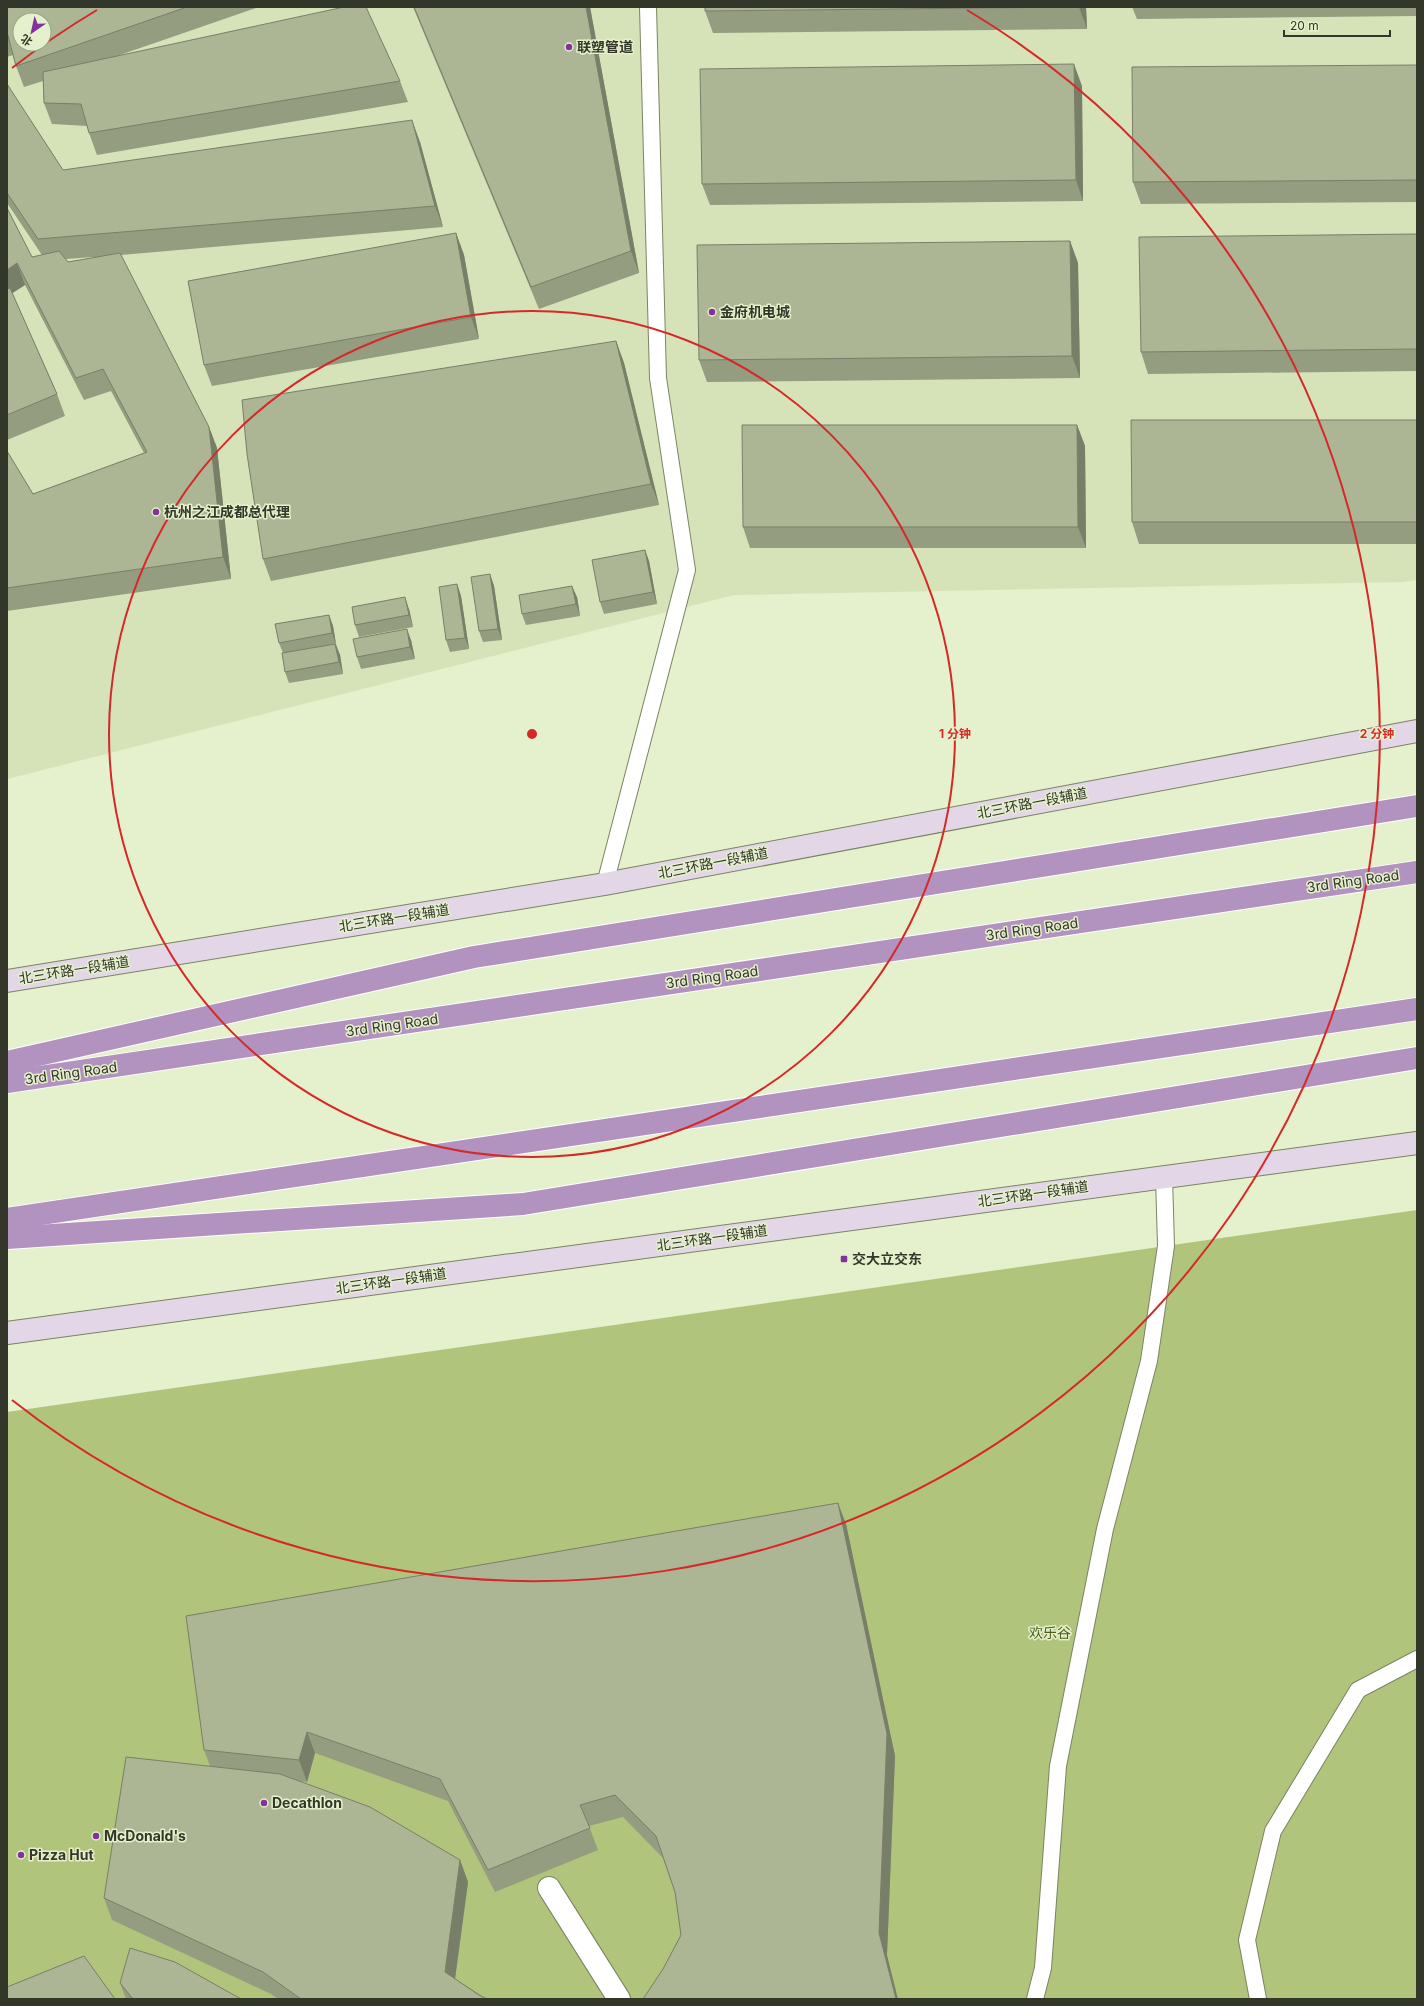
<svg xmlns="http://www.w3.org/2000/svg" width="1424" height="2006" font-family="Inter,'Noto Sans SC',sans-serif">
<rect width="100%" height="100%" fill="#e5f0cc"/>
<path fill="#d6e3b9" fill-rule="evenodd" d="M7 7H1417V580L1403 582 734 595 7 779ZM20 20H44V44H20Z"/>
<path fill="#b0c57b" d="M1417 1210V1999H7V1412Z"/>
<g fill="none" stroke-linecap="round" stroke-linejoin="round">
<defs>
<g id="service">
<path d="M605 884 687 570 658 378 648 7"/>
<path d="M1035 1999 1043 1968 1058 1766 1105 1529 1149 1361 1166 1246 1164 1177"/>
<path d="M1258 1999 1247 1940 1273 1831 1358 1690 1417 1659"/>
</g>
<path id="pedestrian" d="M549 1888 619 1999"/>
<g id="secondary">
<path d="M7 981 605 884 1417 731"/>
<path d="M7 1333 1417 1143"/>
</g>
<g id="trunk">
<path d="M7 1062 474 957 1417 806"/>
<path d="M7 1082 1417 872"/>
<path d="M7 1219 1417 1009"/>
<path d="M7 1238 523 1204 1417 1058"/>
</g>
</defs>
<use href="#service" stroke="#7a8463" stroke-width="18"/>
<use href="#pedestrian" stroke="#7a8463" stroke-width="24"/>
<use href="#secondary" stroke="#7a8463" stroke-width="24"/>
<use href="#trunk" stroke="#fff" stroke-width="24"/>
<use href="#service" stroke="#fff" stroke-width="16"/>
<use href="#pedestrian" stroke="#fff" stroke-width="22"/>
<use href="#secondary" stroke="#e2d6e7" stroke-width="22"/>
<use href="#trunk" stroke="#b292be" stroke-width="22"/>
</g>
<g fill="#949d7f" fill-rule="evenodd">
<path d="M7 7H259L117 56 400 81 408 102 97 155 89 133 87 126 52 124 44 103 43 81 24 87 16 66 13 55 7 57Z"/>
<path d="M413 7H590L639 273 539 309Z"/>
<path d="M705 7H1086L1087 29 713 33 705 11Z"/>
<path d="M1132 7H1417V16L1137 19Z"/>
<path d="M1417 65V202L1141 204 1133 182Z"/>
<path d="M7 84 63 170 420 142 443 227 121 255 209 427 217 448 231 579 7 611V451L33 494 144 453 111 391 84 400 25 285 12 293 57 394 65 416 7 440V208L32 257 42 255 7 203ZM93 257H96L68 262 66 259Z"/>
<path d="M1082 86 1083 201 710 205 702 184Z"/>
<path d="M456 233 464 255 479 339 212 386 204 365Z"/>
<path d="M1417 234V371L1148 374 1141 352Z"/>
<path d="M1070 241 1078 263 1080 378 707 382 699 360Z"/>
<path d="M616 341 624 363 659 505 271 581 263 559Z"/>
<path d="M1417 420V544H1139L1132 522Z"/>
<path d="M1077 425 1085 446 1086 548H750L743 527Z"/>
<path d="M645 550 649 561 657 604 604 614 600 602Z"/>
<path d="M490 574 494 586 502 640 483 642 479 631Z"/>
<path d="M457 584 461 596 469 649 450 652 446 640Z"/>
<path d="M577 597 580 616 526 625 522 614Z"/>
<path d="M409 609 413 627 359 637 355 625Z"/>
<path d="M329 615 333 626 336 644 340 655 343 674 289 683 285 672 283 653 279 643Z"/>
<path d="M411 640 415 659 361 669 357 657Z"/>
<path d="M846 1524 895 1756 887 1955 663 1969 681 1935 675 1892 663 1858 623 1817 589 1826 598 1850 495 1892 448 1801 315 1753 307 1782 299 1781 460 1860 468 1882 455 1979 487 1999H278L271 1994 112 1920 104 1898 210 1766 204 1750Z"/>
<path d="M120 1983 241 1999H126Z"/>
</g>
<g fill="#787f68">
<path d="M586 7H590L639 273 631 251Z"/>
<path d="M1079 7H1086L1087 29Z"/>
<path d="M1074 64 1082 86 1083 201 1076 180Z"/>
<path d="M412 120 420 142 443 227 435 206Z"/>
<path d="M456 233 464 255 479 339 471 317Z"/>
<path d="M1070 241 1078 263 1080 378 1072 356Z"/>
<path d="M17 263 25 285 8 296 7 293V270Z"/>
<path d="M616 341 624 363 659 505 651 484Z"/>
<path d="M1077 425 1085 446 1086 548 1078 527Z"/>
<path d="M209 427 217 448 231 579 223 557Z"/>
<path d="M645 550 649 561 657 604 653 592Z"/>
<path d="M490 574 494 586 502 640 498 629Z"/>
<path d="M457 584 461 596 469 649 465 638Z"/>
<path d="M572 586 577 597 580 616 576 604Z"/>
<path d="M405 597 409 609 413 627 409 615Z"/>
<path d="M329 615 333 626 336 644 332 633Z"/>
<path d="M407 629 411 640 415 659 410 647Z"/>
<path d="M335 644 340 655 343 674 339 662Z"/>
<path d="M838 1503 846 1524 895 1756 887 1955 898 1999H896L879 1933Z"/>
<path d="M307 1732 315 1753 307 1782 299 1760Z"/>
<path d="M460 1860 468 1882 453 1994 445 1972Z"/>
</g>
<g fill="#acb694" stroke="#787f68" fill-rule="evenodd">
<path d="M7 7H187L16 66 7 32ZM20 20H44V44H20Z"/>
<path d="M344 7H366L400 81 89 133 81 104 44 103 43 72Z"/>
<path d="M414 7H586L631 251 531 287Z"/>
<path d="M705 7H1079L705 11Z"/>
<path d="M1074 64 1076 180 702 184 700 69Z"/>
<path d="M1417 65V180L1133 182 1132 67Z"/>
<path d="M7 84 63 170 412 120 435 206 38 239 7 193Z"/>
<path d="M7 208 32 257 59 251 68 262 120 253 209 427 223 557 7 588V451L33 494 147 452 103 369 76 378 17 263 7 270Z"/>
<path d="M456 233 471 317 204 365 188 281Z"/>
<path d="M1417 234V349L1141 352 1139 237Z"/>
<path d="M1070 241 1072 356 699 360 697 245Z"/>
<path d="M10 288 57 394 7 415V289Z"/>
<path d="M616 341 651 484 263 559 247 454 242 400Z"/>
<path d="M1131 420H1417V522H1132Z"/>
<path d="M742 425H1077L1078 527H743Z"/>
<path d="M645 550 653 592 600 602 592 560Z"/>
<path d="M490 574 498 629 479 631 471 577Z"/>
<path d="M457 584 465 638 446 640 439 587Z"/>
<path d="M572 586 576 604 522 614 519 595Z"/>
<path d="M405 597 409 615 355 625 352 607Z"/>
<path d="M329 615 332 633 279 643 275 624Z"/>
<path d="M407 629 410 647 357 657 353 639Z"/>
<path d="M335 644 339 662 285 672 282 653Z"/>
<path d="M838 1503 887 1734 879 1933 896 1999H643L663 1969 681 1935 675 1892 656 1836 615 1795 580 1805 590 1828 488 1870 440 1779 307 1732 299 1760 204 1750 186 1616Z"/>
<path d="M126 1757 280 1774 370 1807 460 1860 445 1972 479 1995 487 1999H301L263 1972 104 1898Z"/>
<path d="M130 1948 175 1962 241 1999H133L120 1983Z"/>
<path d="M84 1956 115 1999H7V1987Z"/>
</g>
<g fill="none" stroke="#d62828" stroke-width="2">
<circle cx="532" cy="734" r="423"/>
<path d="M12 68A845 845 0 0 1 97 10M967 10A845 845 0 1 1 12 1400"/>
</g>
<g fill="#84309e" stroke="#e5f0cc" stroke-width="1.5">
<circle cx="569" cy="47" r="4"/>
<circle cx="712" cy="312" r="4"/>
<circle cx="156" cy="512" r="4"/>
<rect x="840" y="1255" width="8" height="8" rx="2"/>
<circle cx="264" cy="1803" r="4"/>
<circle cx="96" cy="1836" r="4"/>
<circle cx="21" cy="1855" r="4"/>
</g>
<g text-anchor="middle" stroke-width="3" stroke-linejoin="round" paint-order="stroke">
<g font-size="14" font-weight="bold" fill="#333729" stroke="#e5f0cc" text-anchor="start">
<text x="577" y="52">联塑管道</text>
<text x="720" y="317">金府机电城</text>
<text x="164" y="517">杭州之江成都总代理</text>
<text x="852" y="1264">交大立交东</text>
<text x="272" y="1808">Decathlon</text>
<text x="104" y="1841">McDonald's</text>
<text x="29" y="1860">Pizza Hut</text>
</g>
<g font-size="14" fill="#333729" stroke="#e5f0cc">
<text transform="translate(1032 803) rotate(-11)" y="5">北三环路一段辅道</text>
<text transform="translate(713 863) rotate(-11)" y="5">北三环路一段辅道</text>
<text transform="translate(1353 881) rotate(-8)" y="5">3rd Ring Road</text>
<text transform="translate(394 918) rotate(-9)" y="5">北三环路一段辅道</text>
<text transform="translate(1032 929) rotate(-8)" y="5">3rd Ring Road</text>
<text transform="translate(74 970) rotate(-9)" y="5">北三环路一段辅道</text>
<text transform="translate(712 977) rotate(-8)" y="5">3rd Ring Road</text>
<text transform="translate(392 1025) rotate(-8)" y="5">3rd Ring Road</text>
<text transform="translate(71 1073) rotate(-8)" y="5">3rd Ring Road</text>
<text transform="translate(1033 1194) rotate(-8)" y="5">北三环路一段辅道</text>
<text transform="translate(712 1238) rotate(-8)" y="5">北三环路一段辅道</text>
<text transform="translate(391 1281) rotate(-8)" y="5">北三环路一段辅道</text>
</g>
<g font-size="14" fill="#4d5d18" stroke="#e5f0cc">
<text x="1050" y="1638">欢乐谷</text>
</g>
</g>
<circle cx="532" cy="734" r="6" fill="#d62828" stroke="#e5f0cc" stroke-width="2"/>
<g font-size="12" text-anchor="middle" font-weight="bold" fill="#d62828" stroke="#e5f0cc" stroke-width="3" stroke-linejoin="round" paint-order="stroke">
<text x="955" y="738">1 分钟</text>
<text x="1377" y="738">2 分钟</text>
</g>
<rect width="1424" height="2006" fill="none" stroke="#333729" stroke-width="16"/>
<g transform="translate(32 32) rotate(214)"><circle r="19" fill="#e5f0cc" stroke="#9ea68b"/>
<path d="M0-3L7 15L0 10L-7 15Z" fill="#84309e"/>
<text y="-6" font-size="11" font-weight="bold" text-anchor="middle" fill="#333729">北</text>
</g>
<path d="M1284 30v6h106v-6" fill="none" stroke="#333729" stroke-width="2"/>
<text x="1290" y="30" font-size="12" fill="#333729" stroke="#e5f0cc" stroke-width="3" paint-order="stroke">20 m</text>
</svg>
